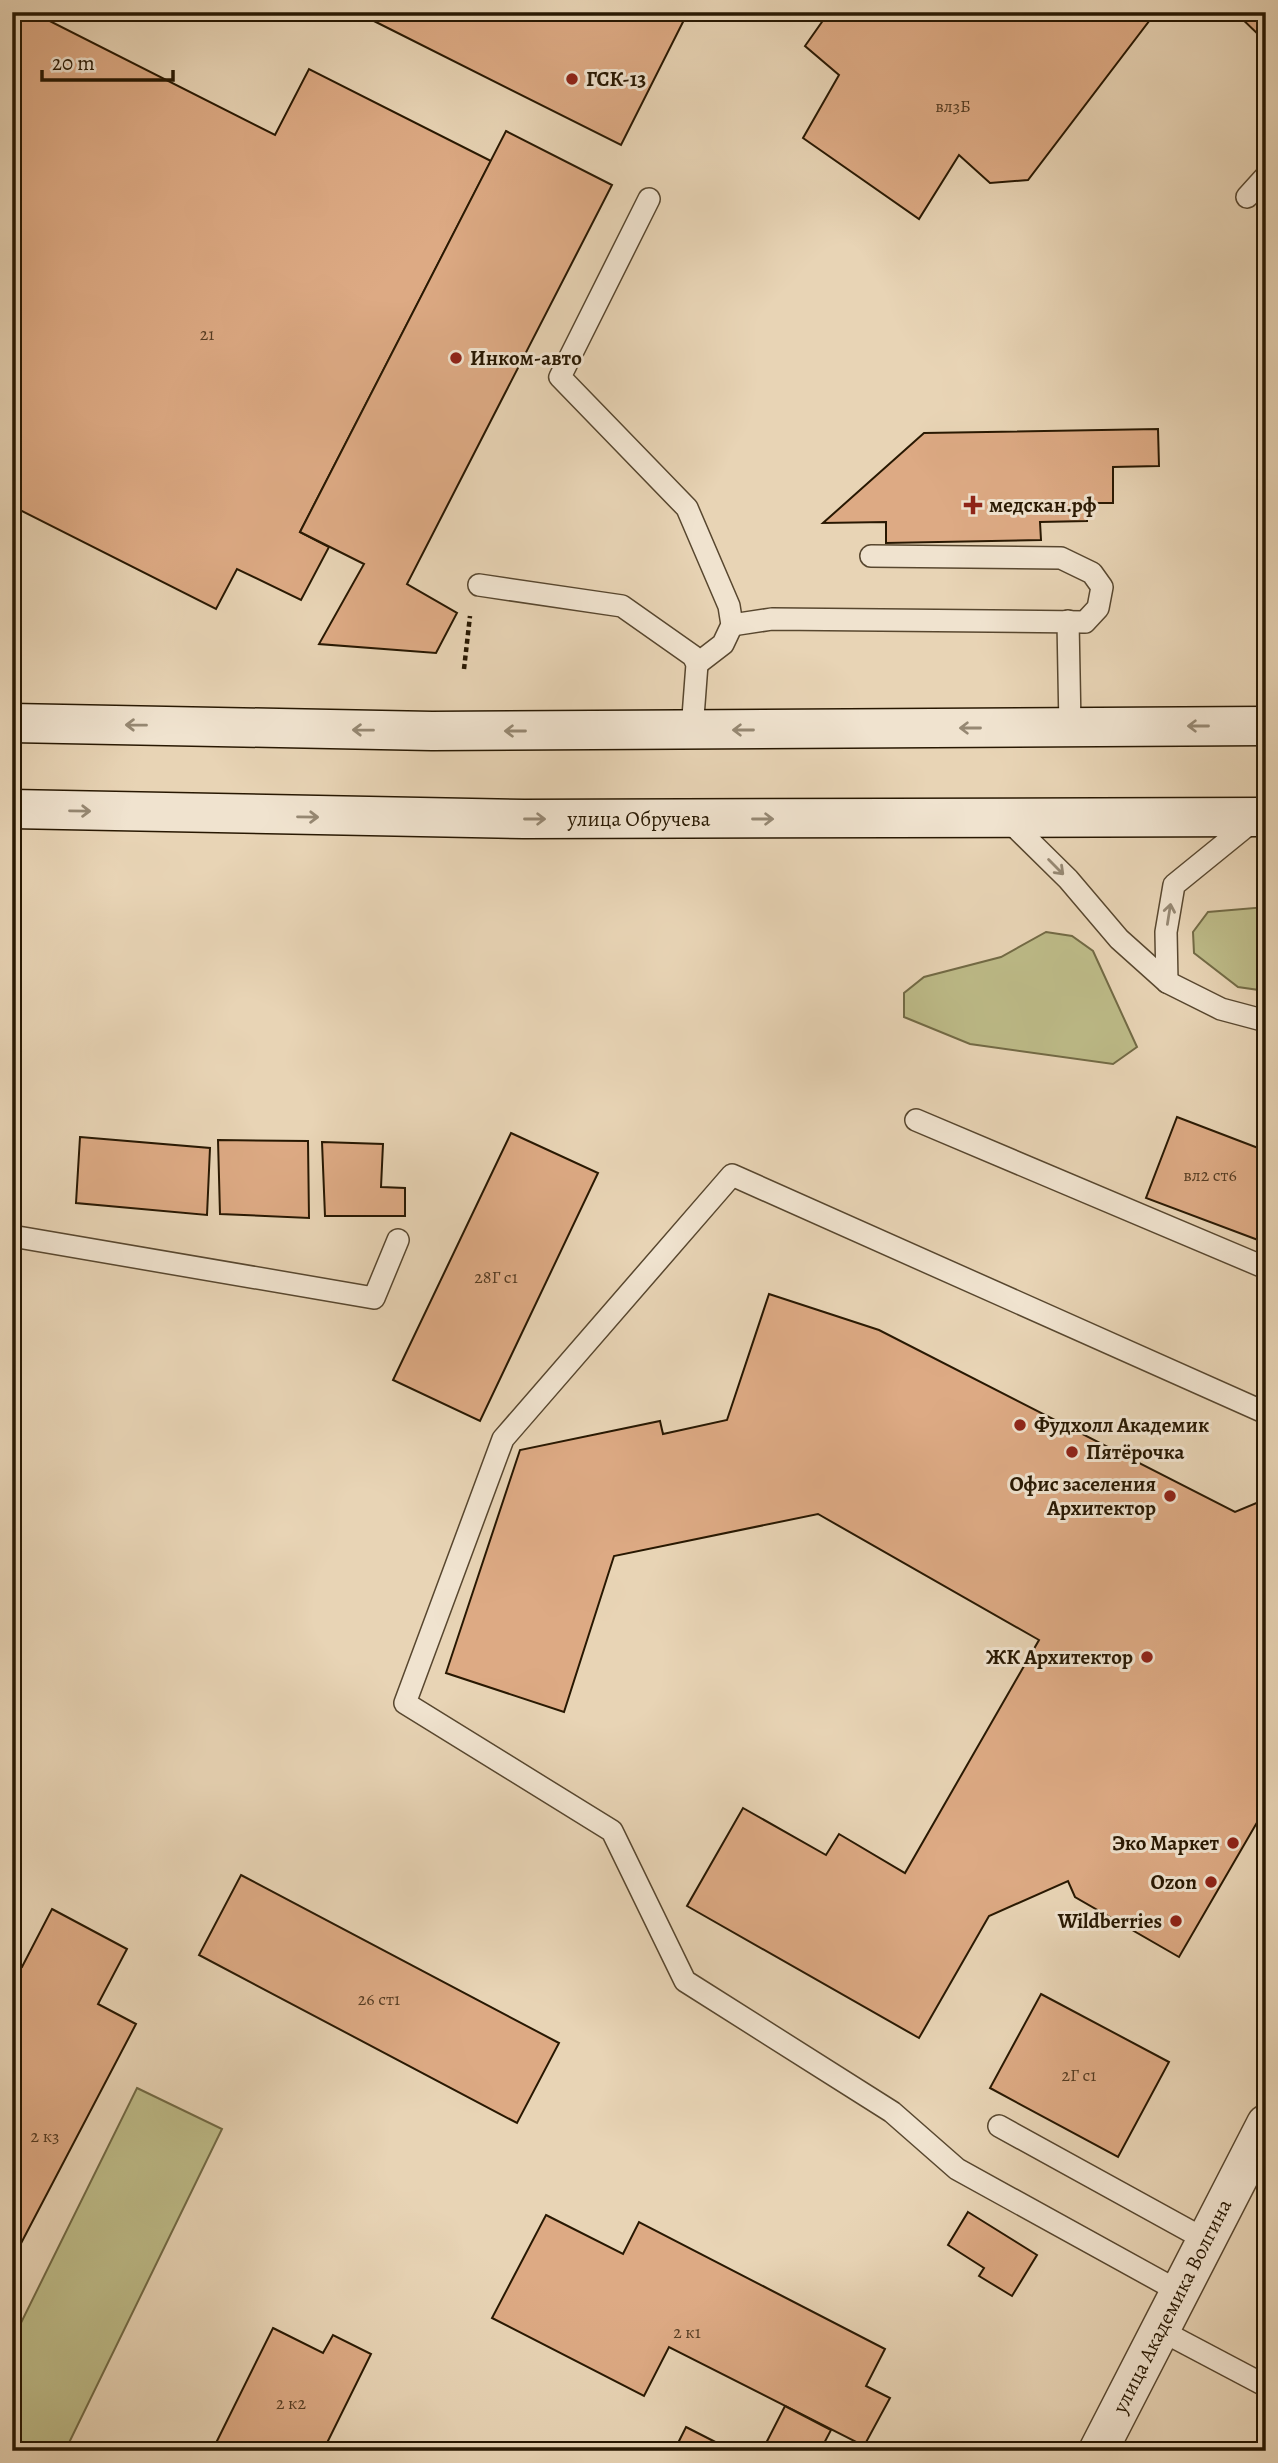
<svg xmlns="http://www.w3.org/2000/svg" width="1278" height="2463" font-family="Alegreya,serif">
<rect width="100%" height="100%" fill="#e8d4b5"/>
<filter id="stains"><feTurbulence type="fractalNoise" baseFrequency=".00286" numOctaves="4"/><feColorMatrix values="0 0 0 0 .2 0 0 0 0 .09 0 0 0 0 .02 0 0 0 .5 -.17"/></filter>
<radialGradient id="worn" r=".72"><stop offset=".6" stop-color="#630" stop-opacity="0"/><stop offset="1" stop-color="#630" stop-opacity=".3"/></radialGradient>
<g fill="#bdbb88" stroke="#726a45" stroke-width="2">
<path d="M1266 907V991L1238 987 1194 953 1193 932 1208 912Z"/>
<path d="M1046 932 1072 936 1093 951 1137 1047 1113 1064 970 1044 904 1017V993L924 977 1001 957Z"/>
<path d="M137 2088 222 2129 65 2451H12V2341Z"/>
</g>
<g fill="#ddaa84" stroke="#281802" stroke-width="2">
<path d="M12 12H32L275 135 309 69 491 161 300 532 329 547 301 600 237 569 216 609 12 506Z"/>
<path d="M356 12H688L621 145Z"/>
<path d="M829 12H1156L1028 180 990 183 959 155 919 219 803 138 839 75 805 46Z"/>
<path d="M1235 12H1266V42Z"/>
<path d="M506 131 612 185 407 584 457 613 436 653 319 644 364 564 300 532Z"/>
<path d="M1158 429 1159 466 1113 467V503H1087V521L1040 522 1041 540 886 543V522L823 523 924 433Z"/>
<path d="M1177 1117 1266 1151V1243L1146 1198Z"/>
<path d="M511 1133 598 1173 480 1421 393 1380Z"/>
<path d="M80 1137 210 1148 207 1215 76 1203Z"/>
<path d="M218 1140 308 1141 309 1218 220 1214Z"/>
<path d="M322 1142 383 1144 381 1187 405 1188V1216H325Z"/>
<path d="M769 1294 879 1330 1235 1512 1266 1499V1807L1179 1957 1075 1897 1068 1881 989 1916 919 2038 687 1906 743 1808 826 1855 839 1834 905 1873 1039 1640 818 1514 614 1556 564 1712 446 1673 520 1450 660 1421 663 1434 727 1420Z"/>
<path d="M241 1875 559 2043 517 2123 199 1955Z"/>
<path d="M52 1909 127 1949 98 2004 136 2024 17 2251 12 2249V1962L22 1967Z"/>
<path d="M1041 1994 1169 2062 1118 2157 990 2088Z"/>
<path d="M968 2212 1037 2255 1012 2296 979 2276 984 2268 948 2245Z"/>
<path d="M546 2215 623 2254 639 2222 885 2349 866 2386 890 2398 864 2446 669 2347 644 2396 492 2318Z"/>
<path d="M273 2328 323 2353 333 2335 371 2354 323 2451H212Z"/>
<path d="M785 2406 831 2430 820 2451H762Z"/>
<path d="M686 2427 733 2451H674Z"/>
</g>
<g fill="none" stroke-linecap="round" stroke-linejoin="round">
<defs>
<g id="service">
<path d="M1247 197 1266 176"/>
<path d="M649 199 560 377 687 508 729 606 732 625 723 644 697 664"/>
<path d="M479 585 622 606 693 656 697 664 692 730"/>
<path d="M1068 621 1070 727"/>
<path d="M732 625 772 619 1085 622 1098 608 1102 587 1092 573 1061 558 871 556"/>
<path d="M1007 819 1068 879 1119 939 1167 982 1221 1009 1266 1021"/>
<path d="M1167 982 1166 932 1174 885 1254 820"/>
<path d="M916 1120 1266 1268"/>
<path d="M12 1236 374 1298 398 1240"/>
<path d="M999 2126 1206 2240"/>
<path d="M1180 2292 957 2169 892 2112 685 1981 612 1831 405 1703 503 1439 732 1175 1266 1413"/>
<path d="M1160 2330 1266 2386"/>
</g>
<path id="tertiary" d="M1098 2451 1266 2124"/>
<g id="secondary">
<path d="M12 723 432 731 1266 726"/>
<path d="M12 809 524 819 1266 817"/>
</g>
</defs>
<use href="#service" stroke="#58472f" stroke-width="24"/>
<use href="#tertiary" stroke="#58472f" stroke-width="41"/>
<use href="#secondary" stroke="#281802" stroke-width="41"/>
<path stroke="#281802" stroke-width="4.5" stroke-dasharray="5 3.5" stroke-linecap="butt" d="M464 669 470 616"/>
<use href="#service" stroke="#f0e3cf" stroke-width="21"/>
<use href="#tertiary" stroke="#f0e3cf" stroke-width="38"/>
<use href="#secondary" stroke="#f0e3cf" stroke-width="38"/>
</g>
<defs><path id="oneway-shaft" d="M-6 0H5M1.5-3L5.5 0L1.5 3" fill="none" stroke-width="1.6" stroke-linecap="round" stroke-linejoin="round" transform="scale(1.75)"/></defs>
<g stroke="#968873">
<use href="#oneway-shaft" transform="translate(136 725) rotate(-179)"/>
<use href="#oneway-shaft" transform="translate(1198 726) rotate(180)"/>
<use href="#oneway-shaft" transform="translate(970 728) rotate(180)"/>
<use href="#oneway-shaft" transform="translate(363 730) rotate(-179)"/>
<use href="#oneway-shaft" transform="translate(743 730) rotate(180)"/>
<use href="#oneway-shaft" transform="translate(515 731) rotate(180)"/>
<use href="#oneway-shaft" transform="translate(80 811) rotate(1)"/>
<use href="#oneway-shaft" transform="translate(308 817) rotate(1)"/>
<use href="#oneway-shaft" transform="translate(535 819)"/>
<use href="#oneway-shaft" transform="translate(763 819)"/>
<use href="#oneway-shaft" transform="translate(1056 867) rotate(45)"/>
<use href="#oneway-shaft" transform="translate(1169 914) rotate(-81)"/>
</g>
<g fill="#8f2418" stroke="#f0e3cf" stroke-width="2.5">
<circle cx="572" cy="79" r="7"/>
<circle cx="456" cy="358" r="7"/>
<path d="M969.5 494.5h7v7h7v7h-7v7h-7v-7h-7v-7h7z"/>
<circle cx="1020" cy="1425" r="7"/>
<circle cx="1072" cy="1452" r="7"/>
<circle cx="1170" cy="1496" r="7"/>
<circle cx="1147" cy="1657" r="7"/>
<circle cx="1233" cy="1843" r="7"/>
<circle cx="1211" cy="1882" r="7"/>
<circle cx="1176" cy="1921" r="7"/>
</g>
<g text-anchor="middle" stroke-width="6" stroke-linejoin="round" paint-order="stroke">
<g font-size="18" fill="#553c22">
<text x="953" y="112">вл3Б</text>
<text x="207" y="340">21</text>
<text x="1210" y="1181">вл2 ст6</text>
<text x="496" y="1283">28Г с1</text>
<text x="379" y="2005">26 ст1</text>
<text x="1079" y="2081">2Г с1</text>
<text x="45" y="2142">2 к3</text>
<text x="687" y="2338">2 к1</text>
<text x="291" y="2409">2 к2</text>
</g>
<g font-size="21" font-weight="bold" fill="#281802" stroke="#f0e3cf" text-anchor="start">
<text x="586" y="86">ГСК-13</text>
<text x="470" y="365">Инком-авто</text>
<text x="989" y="512">медскан.рф</text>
<text x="1034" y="1432">Фудхолл Академик</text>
<text x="1086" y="1459">Пятёрочка</text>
<text x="1156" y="1491" text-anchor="end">Офис заселения<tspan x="1156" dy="24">Архитектор</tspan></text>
<text x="1133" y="1664" text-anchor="end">ЖК Архитектор</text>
<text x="1219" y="1850" text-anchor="end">Эко Маркет</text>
<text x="1197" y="1889" text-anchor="end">Ozon</text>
<text x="1162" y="1928" text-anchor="end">Wildberries</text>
</g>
<g font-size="21" fill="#281802" stroke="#f0e3cf">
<text x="639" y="826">улица Обручева</text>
<text transform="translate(1172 2306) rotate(-63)" y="7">улица Академика Волгина</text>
</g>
</g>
<rect width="1278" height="2463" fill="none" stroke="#e8d4b5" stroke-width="42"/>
<rect x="14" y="14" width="1250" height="2435" fill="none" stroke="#281802" stroke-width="3.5"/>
<rect x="21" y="21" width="1236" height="2421" fill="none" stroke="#281802" stroke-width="2"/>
<path d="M42 70v10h131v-10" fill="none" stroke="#281802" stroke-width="3.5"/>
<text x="52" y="70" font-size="21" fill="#281802" stroke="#f0e3cf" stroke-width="5" paint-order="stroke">20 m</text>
<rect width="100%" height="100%" filter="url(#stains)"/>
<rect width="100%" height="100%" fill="url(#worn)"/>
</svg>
